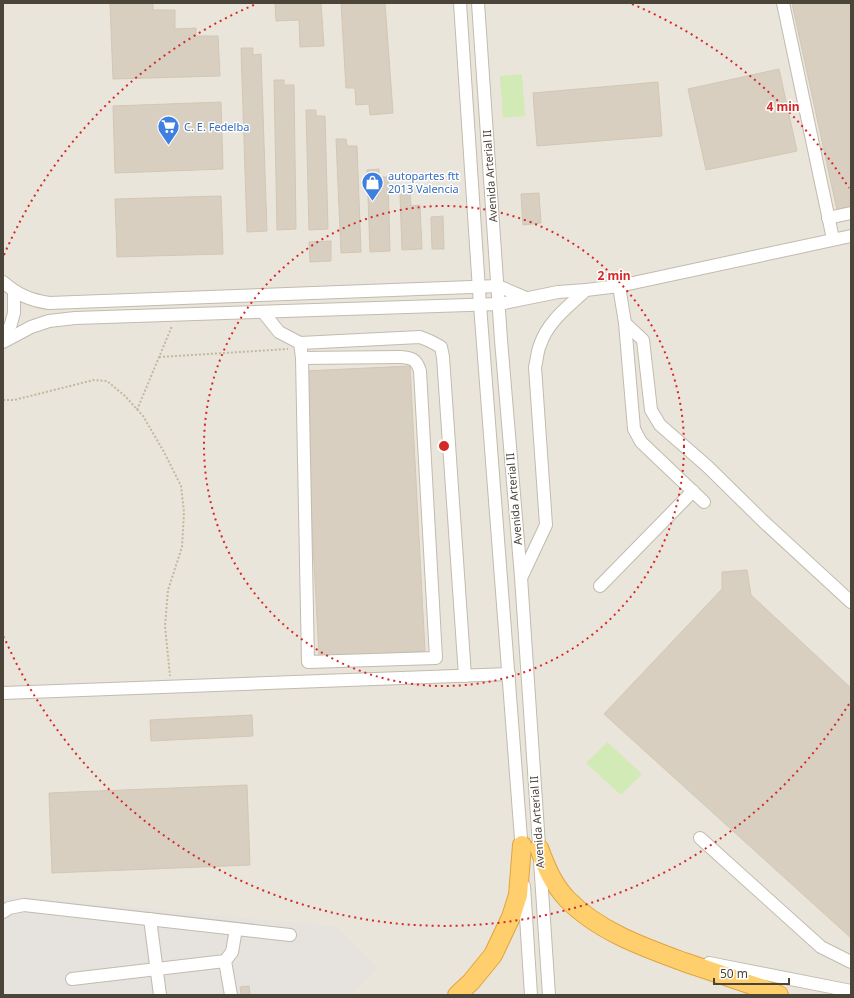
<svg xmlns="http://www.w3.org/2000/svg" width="854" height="998" font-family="'Noto Sans',sans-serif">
<rect width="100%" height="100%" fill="#f6f3ec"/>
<rect fill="#eae5da" x="3" y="3" width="848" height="992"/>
<path fill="#e6e2dd" d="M3 895 338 927 378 968 351 995H3Z"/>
<g fill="#d2eab5">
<path d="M522 74 525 116 503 118 500 76Z"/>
<path d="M607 742 642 774 621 795 586 763Z"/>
</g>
<g fill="#d8cfc1" stroke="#d3c7b4">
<path d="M110 3H153V10H175V29L196 28V36H218L220 76 113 79Z"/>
<path d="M275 3H321L324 46 300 47 299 20 276 21Z"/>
<path d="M341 3H385L393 113 370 115 369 104 356 105 355 88H346Z"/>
<path d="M792 3H851V207L837 210Z"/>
<path d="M241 48H253V55L261 54 267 231 247 232Z"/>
<path d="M779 69 797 151 706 170 688 89Z"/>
<path d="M274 80H284V85H294L296 229 277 230Z"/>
<path d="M658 82 662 136 537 146 533 93Z"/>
<path d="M221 102 223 169 115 173 113 106Z"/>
<path d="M306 110H316V116H325L328 229 309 230Z"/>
<path d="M336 139H346L347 146H357L361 252 341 253Z"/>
<path d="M379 169V177H388L390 251 370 252 367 170Z"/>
<path d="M539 193 541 223 523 225 521 194Z"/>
<path d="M410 194 411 206 420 205 422 249 402 250 400 195Z"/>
<path d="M221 196 223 254 117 257 115 199Z"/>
<path d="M443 216 444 249H432L431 217Z"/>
<path d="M331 241V261L310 262 309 242Z"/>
<path d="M410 366 425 651 319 657 304 371Z"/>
<path d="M747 570 751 595 851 688V938L604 714 722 589V572Z"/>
<path d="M252 715 253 736 151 741 150 720Z"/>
<path d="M247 785 250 865 52 873 49 793Z"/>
<path d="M249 986 250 995H241L240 987Z"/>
</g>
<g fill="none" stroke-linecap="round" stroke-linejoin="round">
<defs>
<g id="minor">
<path d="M460 3 480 305 522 852"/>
<path d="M478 3 501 340 521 577 549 995"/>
<path d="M783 3 833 239"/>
<path d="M828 218 851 213"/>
<path d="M3 282C18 295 30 300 49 303L498 286 526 298"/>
<path d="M619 286 625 323 643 340 651 410 660 425 707 466 764 522 851 602"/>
<path d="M263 312 279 332 300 343 420 337 430 341 441 347 443 357 465 676"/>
<path d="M625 323 634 429 641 442 704 502"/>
<path d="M3 341 11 324 14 313V292"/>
<path d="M3 342 31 327 49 321 75 318 499 304 558 292 586 290 619 286 851 236"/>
<path d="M300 343 302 358 308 662 436 658 420 371C416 358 411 358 399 357L302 358"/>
<path d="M522 576 546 525 535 367C537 360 537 352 540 345 548 321 568 307 586 290"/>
<path d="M600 586 693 491"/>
<path d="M3 693 509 674"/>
<path d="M700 838 821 947 851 962"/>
<path d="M524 886 531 995"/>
<path d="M3 912 9 908 24 905 290 935"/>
<path d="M150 919 160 995"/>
<path d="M225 961 231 995"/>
<path d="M709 963 851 991"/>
<path d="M72 979 225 961 232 952 236 929"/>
</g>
<g id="highway">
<path d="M539 848C546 867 553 884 567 899 598 931 643 947 684 962 716 973 748 983 779 995"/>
<path d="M457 995 471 982 493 955 511 917 518 895 522 845"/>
</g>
</defs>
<use href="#minor" stroke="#c2bbae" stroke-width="14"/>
<use href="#highway" stroke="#e0a43c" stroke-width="20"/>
<g stroke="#c4b79f" stroke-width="2" stroke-dasharray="2 2" stroke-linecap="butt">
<path d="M159 357 288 349"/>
<path d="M3 400H14L94 380 107 381 125 396 143 416 164 452 181 486 184 512 182 547 168 590 165 626 170 676"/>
<path d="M137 410 172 326"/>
</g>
<use href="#minor" stroke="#fff" stroke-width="12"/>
<use href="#highway" stroke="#ffcf6e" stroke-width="18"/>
</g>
<g fill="none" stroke="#d62828" stroke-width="2" stroke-dasharray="2 4">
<circle cx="444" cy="446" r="240"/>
<path d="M849 704A480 480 0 0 1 4 637M4 255A480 480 0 0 1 256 4M632 4A480 480 0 0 1 849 188"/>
</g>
<defs>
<symbol id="supermarket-pin" viewBox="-11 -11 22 30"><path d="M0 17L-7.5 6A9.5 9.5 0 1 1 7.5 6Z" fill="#3f7fe0" stroke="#fff"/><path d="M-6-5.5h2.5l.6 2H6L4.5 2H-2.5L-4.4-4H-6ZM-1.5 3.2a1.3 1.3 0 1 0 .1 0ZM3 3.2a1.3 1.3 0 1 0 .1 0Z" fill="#fff"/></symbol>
<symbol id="shop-pin" viewBox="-11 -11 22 30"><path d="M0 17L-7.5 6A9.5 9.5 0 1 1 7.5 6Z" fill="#3f7fe0" stroke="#fff"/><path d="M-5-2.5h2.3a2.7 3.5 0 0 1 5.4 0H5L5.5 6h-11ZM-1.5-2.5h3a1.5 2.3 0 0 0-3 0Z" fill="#fff"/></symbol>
</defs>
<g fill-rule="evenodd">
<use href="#supermarket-pin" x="156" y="114" width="25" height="34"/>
<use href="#shop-pin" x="360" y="170" width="25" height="34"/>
</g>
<g text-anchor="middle" stroke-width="3" stroke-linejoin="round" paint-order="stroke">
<g font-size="11" fill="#366cbe" stroke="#fff" text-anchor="start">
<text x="184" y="131">C. E. Fedelba</text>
<text x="388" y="180">autopartes ftt<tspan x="388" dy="13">2013 Valencia</tspan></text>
</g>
<g font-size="11" fill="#4b4439" stroke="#fff">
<text transform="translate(490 176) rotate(-94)" y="4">Avenida Arterial II</text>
<text transform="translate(514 499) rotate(-95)" y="4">Avenida Arterial II</text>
<text transform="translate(537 822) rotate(-94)" y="4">Avenida Arterial II</text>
</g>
</g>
<circle cx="444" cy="446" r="6" fill="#d62828" stroke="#fff" stroke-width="2"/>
<g font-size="12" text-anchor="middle" font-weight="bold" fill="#d62828" stroke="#fff" stroke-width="3" stroke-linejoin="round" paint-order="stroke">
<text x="783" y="111">4 min</text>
<text x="614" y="280">2 min</text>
</g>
<rect width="854" height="998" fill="none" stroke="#4b4439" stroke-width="8"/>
<path d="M714 978v6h75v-6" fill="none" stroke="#4b4439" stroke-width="2"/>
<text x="720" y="978" font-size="12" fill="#4b4439" stroke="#ffffff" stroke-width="3" paint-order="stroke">50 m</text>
</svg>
